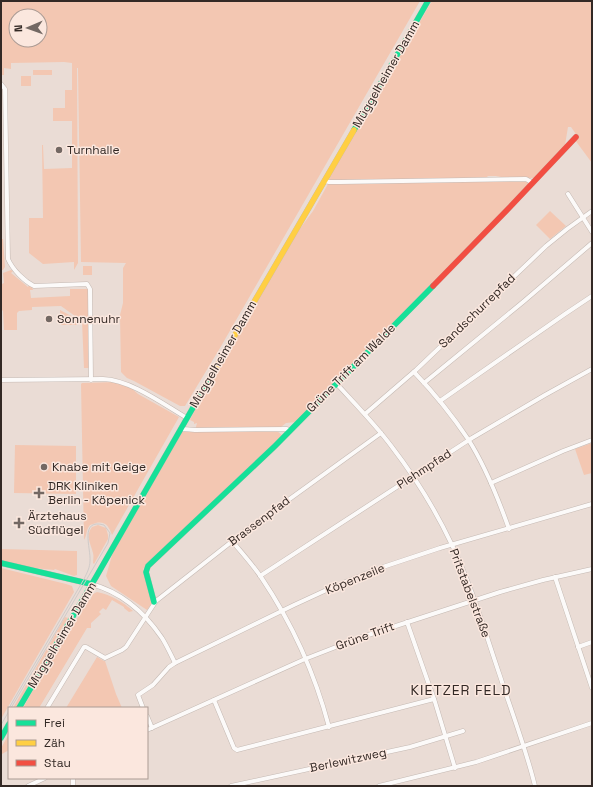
<svg xmlns="http://www.w3.org/2000/svg" width="593" height="787" font-family="'Space Grotesk',sans-serif">
<rect width="100%" height="100%" fill="#eadcd5"/>
<g fill="#f3c7b2" fill-rule="evenodd">
<path d="M1 1H420L220 348 185 406H180L134 381 127 378 121 372 120 315 123 303V268L126 263 81 262 78 68H77L78 263 74 270V262L43 264 29 253V218H43L42 145H43L44 169 72 168V121H53V108H65V90H72V63L64 62 11 63V69L4 68V75H1ZM16 16H40V40H16Z"/>
<path d="M432 1H592V163L575 140 578 137 571 127H568L565 145 535 178 501 177 496 176H488L486 178 334 181 330 180 329 178 370 107 377 106V104H374L373 103Z"/>
<rect x="33" y="70" width="19" height="5"/>
<rect x="21" y="76" width="10" height="10"/>
<path d="M515 180 527 181 529 184 296 422 286 423 281 427 273 428 197 429 196 427 197 423 194 424V422L190 420 202 396 299 230 313 211 328 184Z"/>
<path d="M550 211 566 226 550 239 536 225Z"/>
<path d="M1 239H3L5 267 3 270H1Z"/>
<rect x="83" y="266" width="9" height="9"/>
<path d="M11 270 13 271 11 273 28 287 29 285 32 287 33 290H30L31 298 70 296V289H88L89 368H84L82 321 61 306 32 307V310L19 311 17 313V330H4L3 311 2 310V284L4 283 3 273Z"/>
<path d="M60 310 77 319V325H61Z"/>
<path d="M116 382 129 386 138 394 179 417 112 535C109 527 106 521 96 523 94 524 92 524 90 525 86 529 87 536 84 540L81 384 82 383Z"/>
<path d="M276 430 283 436 143 569 152 603 147 610 111 586 106 576 113 552 182 432Z"/>
<path d="M592 443V473L584 475 575 449Z"/>
<path d="M15 445 76 446V494L14 493Z"/>
<path d="M98 525 106 528 108 535V539L94 564 93 563C93 560 94 556 93 553 91 544 85 536 92 527Z"/>
<path d="M1 549 77 551V575L74 576 55 569 54 570 23 567 1 562Z"/>
<path d="M1 568 66 584 72 586 74 592 1 719Z"/>
<path d="M97 592C111 595 122 601 133 611L129 612 124 608V607L112 600 106 610 103 608 99 612 101 614 91 623V628H87L39 708H23L65 634 72 627 89 599 90 600 93 594Z"/>
<path d="M65 617 68 618 16 708H13Z"/>
<path d="M97 657 104 661H105L116 694 122 708H66Z"/>
<path d="M9 734V750L2 754 1 757V748Z"/>
</g>
<g fill="none" stroke-linecap="round" stroke-linejoin="round">
<defs>
<g id="street">
<path d="M1 84 5 89 8 259C13 270 24 281 34 286L87 284 90 289 91 380"/>
<path d="M324 181 329 182H340L526 179 533 183"/>
<path d="M568 194 592 232"/>
<path d="M414 372C434 393 452 415 468 439 486 467 498 498 509 529"/>
<path d="M1 380 103 379C131 380 163 404 187 418"/>
<path d="M336 383C355 404 375 424 392 447 415 477 436 511 452 545 472 587 485 632 500 676 512 713 526 749 535 786"/>
<path d="M424 383 523 302 592 243"/>
<path d="M440 401 565 314 592 296"/>
<path d="M365 414 416 370 546 246 567 229 592 211"/>
<path d="M181 428 184 429 195 430 287 429 289 431"/>
<path d="M491 483 563 451 592 440"/>
<path d="M232 541C242 553 252 564 261 577 292 623 315 674 329 727"/>
<path d="M260 576 472 438 545 395 592 369"/>
<path d="M555 577 592 688"/>
<path d="M91 584C121 592 145 613 162 638 167 646 171 655 175 663"/>
<path d="M407 622 435 702 455 768"/>
<path d="M578 647 592 642"/>
<path d="M214 700 234 748 237 750 434 699"/>
<path d="M47 708 84 647H86L105 658 122 650 126 647 156 601 244 532 381 433"/>
<path d="M143 708 138 695 153 685 169 667 175 663 294 605 333 587 377 569 440 548 592 504"/>
<path d="M147 716 152 728"/>
<path d="M147 730 305 659 359 638 500 592 543 580 592 569"/>
<path d="M73 778V786"/>
<path d="M28 786 45 778"/>
<path d="M231 786 410 747 463 731"/>
<path d="M379 786 476 762 592 723"/>
</g>
<g id="fast">
<path d="M354 130 428 1"/>
<path d="M1 563 91 584"/>
<path d="M154 602 146 572 148 566 275 446 433 286"/>
<path d="M19 708 96 577 214 371"/>
<path d="M1 738 9 724"/>
</g>
<path id="slow" d="M214 371 354 130"/>
<path id="jam" d="M433 286 508 209 576 137"/>
</defs>
<use href="#street" stroke="#c4b9b3" stroke-width="5"/>
<use href="#fast" stroke="#c4b9b3" stroke-width="6"/>
<use href="#slow" stroke="#c4b9b3" stroke-width="6"/>
<use href="#jam" stroke="#c4b9b3" stroke-width="6"/>
<use href="#street" stroke="#fcfaf9" stroke-width="4"/>
<use href="#fast" stroke="#16e098" stroke-width="5.5"/>
<use href="#slow" stroke="#ffcf43" stroke-width="5.5"/>
<use href="#jam" stroke="#f24e42" stroke-width="5.5"/>
<g stroke="#d0cbc9" stroke-width="1">
<path d="M9 708 84 579C87 573 90 567 90 561 91 548 79 518 104 525L110 533 108 543 11 708"/>
<path d="M1 725 9 711"/>
</g>
</g>
<g fill="#736863" stroke="#fbe7de" stroke-width="1.5">
<circle cx="59" cy="150" r="4"/>
<circle cx="49" cy="319" r="4"/>
<circle cx="44" cy="467" r="4"/>
<path d="M37 487h4v4h4v4h-4v4h-4v-4h-4v-4h4z"/>
<path d="M17 517h4v4h4v4h-4v4h-4v-4h-4v-4h4z"/>
</g>
<g text-anchor="middle" stroke-width="3" stroke-linejoin="round" paint-order="stroke">
<g font-size="12" fill="#332925" stroke="#fbe7de">
<text transform="translate(386 74) rotate(-60)" y="4">Müggelheimer Damm</text>
<text transform="translate(477 311) rotate(-44)" y="4">Sandschurrepfad</text>
<text transform="translate(223 354) rotate(-60)" y="4">Müggelheimer Damm</text>
<text transform="translate(351 368) rotate(-45)" y="4">Grüne Trift am Walde</text>
<text transform="translate(424 469) rotate(-33)" y="4">Plehmpfad</text>
<text transform="translate(259 521) rotate(-37)" y="4">Brassenpfad</text>
<text transform="translate(355 579) rotate(-22)" y="4">Köpenzeile</text>
<text transform="translate(470 593) rotate(69)" y="4">Pritstabelstraße</text>
<text transform="translate(62 635) rotate(-59)" y="4">Müggelheimer Damm</text>
<text transform="translate(365 636) rotate(-20)" y="4">Grüne Trift</text>
<text transform="translate(348 760) rotate(-12)" y="4">Berlewitzweg</text>
</g>
<g font-size="12" fill="#332925" stroke="#fbe7de" text-anchor="start">
<text x="67" y="154">Turnhalle</text>
<text x="57" y="323">Sonnenuhr</text>
<text x="52" y="471">Knabe mit Geige</text>
<text x="48" y="490">DRK Kliniken<tspan x="48" dy="14">Berlin - Köpenick</tspan></text>
<text x="28" y="520">Ärztehaus<tspan x="28" dy="14">Südflügel</tspan></text>
</g>
<g font-size="14" letter-spacing="1" fill="#332925" stroke="#fbe7de">
<text x="461" y="695">KIETZER FELD</text>
</g>
</g>
<rect width="593" height="787" fill="none" stroke="#332925" stroke-width="4"/>
<rect x="8" y="707" width="140" height="72" fill="#fbe7de" stroke="#ab9b94"/>
<rect x="16" y="720" width="20" height="6" fill="#16e098" stroke="#ab9b94"/>
<text x="44" y="727" font-size="12" fill="#332925">Frei</text>
<rect x="16" y="740" width="20" height="6" fill="#ffcf43" stroke="#ab9b94"/>
<text x="44" y="747" font-size="12" fill="#332925">Zäh</text>
<rect x="16" y="760" width="20" height="6" fill="#f24e42" stroke="#ab9b94"/>
<text x="44" y="767" font-size="12" fill="#332925">Stau</text>
<g transform="translate(28 28) rotate(268)"><circle r="19" fill="#fbe7de" stroke="#ab9b94"/>
<path d="M0-3L7 15L0 10L-7 15Z" fill="#736863"/>
<text y="-6" font-size="11" font-weight="bold" text-anchor="middle" fill="#332925">N</text>
</g>
</svg>
